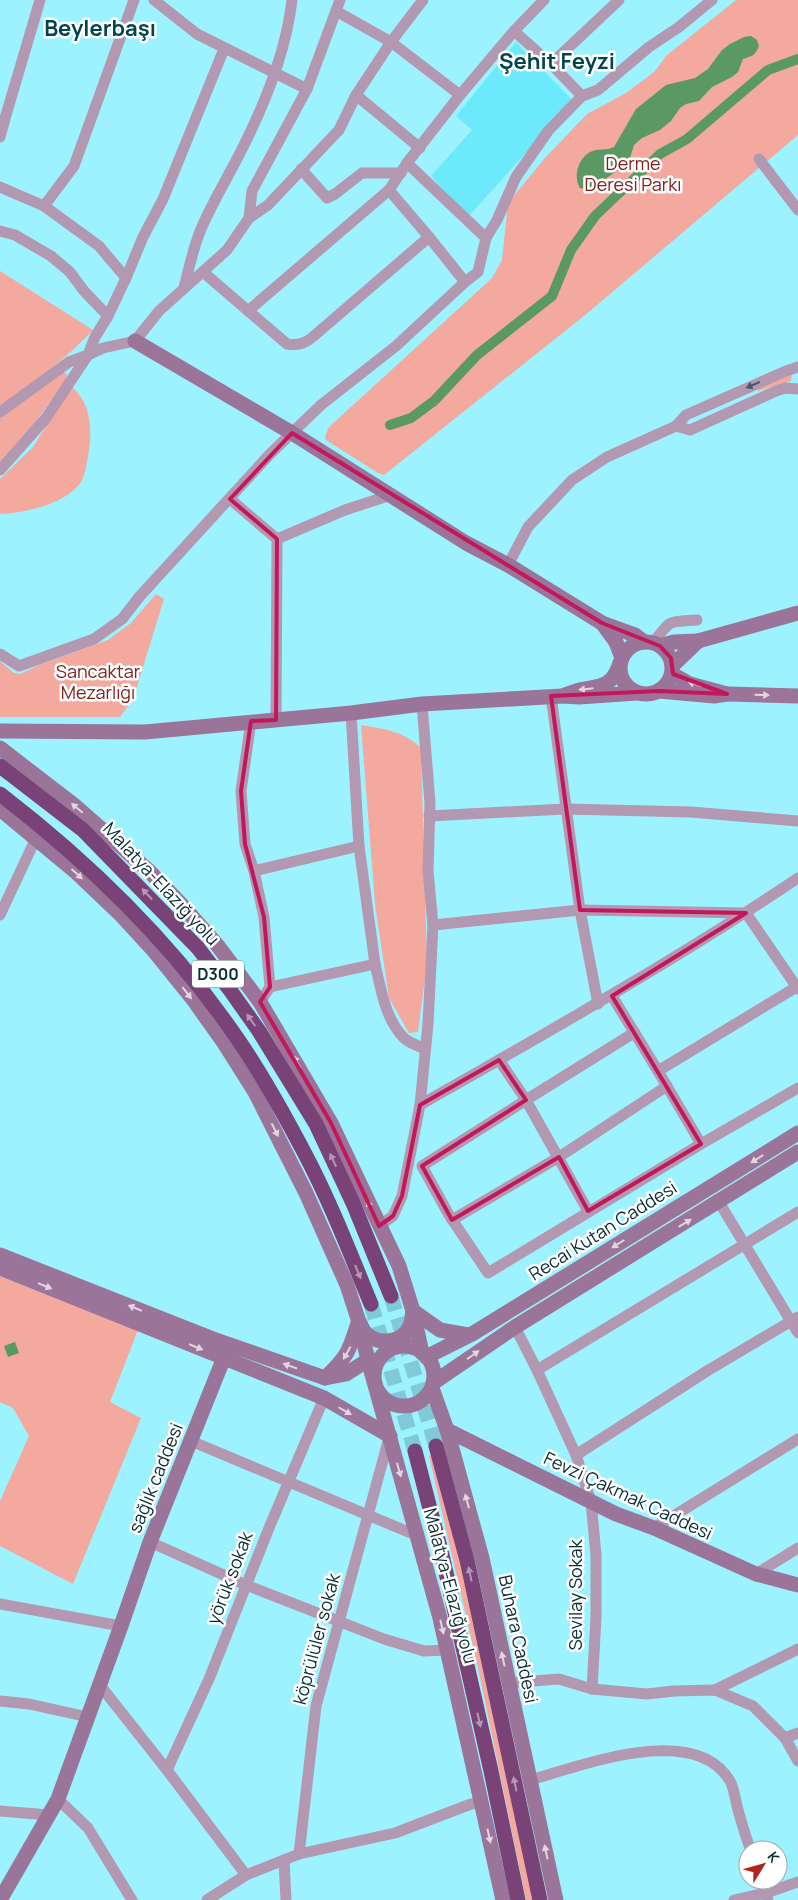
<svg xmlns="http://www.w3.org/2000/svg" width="798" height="1900" font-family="Manrope,sans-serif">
<rect width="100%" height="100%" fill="#9df2ff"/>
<path fill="#6ceafc" d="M516 42 573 101 468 217 431 176 472 130 456 116Z"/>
<g fill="#f4a99e">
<path d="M736 0H798V135L584 316 384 475 378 473 326 440 325 437 328 428 492 278 502 260 508 203 544 159 587 114 626 93 654 72 667 55Z"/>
<path d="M0 271 93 330 74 349 29 387 0 405Z"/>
<path d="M63 371 67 375 65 381 37 420 0 462V417Z"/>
<path d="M792 373 791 381 758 391V388Z"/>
<path d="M71 386C93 405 92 431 88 457 86 466 85 479 78 486 61 505 24 513 0 514V479L33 447Z"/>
<path d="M156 594 164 599 133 699 120 717H0V661L14 673 20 674 39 665 108 640 131 623Z"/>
<path d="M361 725C385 729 403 731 421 748L427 962 418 1032 409 1033 389 998 375 904Z"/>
<path d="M0 1276 138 1330 110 1402 141 1418 73 1584 0 1546V1501L29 1436 13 1408 0 1402Z"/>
<path d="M435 1454 452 1518 534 1900H526L477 1663 429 1456Z"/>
</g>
<g fill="#5a9864">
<path d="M751 36 757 40 759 46C755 56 752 56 743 59L738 72 732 77 712 87 699 101 686 104 680 108 671 121 660 130 642 138 634 145 630 158 620 169 605 179 594 191 580 188C573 176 578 159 590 152 598 148 606 151 614 147L636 109 666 85 695 78 708 69 722 50 730 44 744 37Z"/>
<path d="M15 1342 19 1353 8 1357 4 1346Z"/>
</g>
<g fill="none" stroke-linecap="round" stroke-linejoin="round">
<path stroke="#5a9864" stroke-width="10" d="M390 425 411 418 434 401 477 355 552 296 571 250 595 216 660 154 687 139 768 70 798 59"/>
<g stroke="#7fcad6" stroke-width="15" stroke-dasharray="15 8" stroke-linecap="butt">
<path d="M391 1296 436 1446"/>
<path d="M371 1304 415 1451"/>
</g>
<g stroke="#b398b1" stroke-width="11">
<path d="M154 0 197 34 307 89"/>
<path d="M336 11 391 42 460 95"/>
<path d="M514 31 544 0"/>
<path d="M356 95 420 148"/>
<path d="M582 96 551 64 619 0"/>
<path d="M0 121 4 122 40 0"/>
<path d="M0 137 4 122"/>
<path d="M759 159 798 210"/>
<path d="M407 163 486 238"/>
<path d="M301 169 327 198 335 194 362 173H401"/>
<path d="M0 187 44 206"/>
<path d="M389 190 429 237"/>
<path d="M249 218 268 205 339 130 356 95 391 42 423 0"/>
<path d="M0 231 15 235 51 256 70 272 84 291 108 316"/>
<path d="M203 272 287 344C299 346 306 343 315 335L429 237 465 282"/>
<path d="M126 278 143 237 163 199 224 49"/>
<path d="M184 288C189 268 193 248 201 229 212 203 228 177 241 151 265 104 286 53 292 0"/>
<path d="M248 311 389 190 407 163 460 95 514 31 551 64"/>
<path d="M798 367 786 371 686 415 676 426 690 430 776 391 785 388 798 389"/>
<path d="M0 412 69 362 88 355 95 337 108 316 126 278 99 246 44 206 74 166 134 0"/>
<path d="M0 470 46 418 88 355 103 348 135 341 159 311 227 250 249 218 252 191 307 89 340 0"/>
<path d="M230 499 277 539 276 720"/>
<path d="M277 539 345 510 391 495"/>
<path d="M508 565 528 527 572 480 607 457 676 426"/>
<path d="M653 643C672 619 666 622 697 620"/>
<path d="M0 654 19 666 94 639 122 619 140 596 270 454 321 405 396 346 465 282 478 272 486 238 497 220 516 177 548 131 582 96 598 90 649 47 679 27 712 0"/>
<path d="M551 696 580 910 598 1004"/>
<path d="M251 721 241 791 245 844 254 871 264 917 270 987 260 1002"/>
<path d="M429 816 565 809 691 812 798 821"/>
<path d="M254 871 359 846"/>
<path d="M0 915 36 838"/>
<path d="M433 925 580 910 746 913 798 989"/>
<path d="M375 964C381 989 385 1019 404 1038 409 1043 419 1046 425 1049"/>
<path d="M270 987 375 964 359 846 351 713"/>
<path d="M612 996 658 1071"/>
<path d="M499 1060 526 1100 422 1166 449 1215 488 1273 701 1144 658 1071 798 986"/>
<path d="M420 1105C548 1032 676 960 798 878"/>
<path d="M701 1144 798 1088"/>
<path d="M719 1202 798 1333"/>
<path d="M588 1211 526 1100 632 1034 635 1033"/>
<path d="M452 1220 559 1157 667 1086"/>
<path d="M379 1226 393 1216 402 1196 420 1105 428 1024 433 925 428 871 430 803 422 704"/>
<path d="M515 1327 537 1370 576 1455 591 1502 596 1555V1618L592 1689"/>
<path d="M537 1370 798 1212"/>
<path d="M191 1441 418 1536"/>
<path d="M576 1455 707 1371 798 1317"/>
<path d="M654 1528 798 1439"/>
<path d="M150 1542 246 1585 384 1639 424 1651 448 1650"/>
<path d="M756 1574 798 1548"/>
<path d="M0 1604 121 1626"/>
<path d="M508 1683 559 1679 592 1689 647 1694 674 1691 715 1690 753 1706 785 1738 798 1761"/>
<path d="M99 1684 167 1770 246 1875 299 1854 395 1833 471 1804 482 1803"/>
<path d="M715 1690 798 1649"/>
<path d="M0 1701 29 1704 88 1717"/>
<path d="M785 1738 798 1733"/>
<path d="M167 1770 209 1679 269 1528 324 1398"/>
<path d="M530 1780C581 1766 695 1721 730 1781 734 1788 735 1798 737 1806 741 1821 745 1836 751 1850"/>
<path d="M58 1799 88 1828 132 1900"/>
<path d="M0 1811 49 1815"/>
<path d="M299 1854 316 1706 389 1438"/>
<path d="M284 1860 286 1900"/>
<path d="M761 1880 768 1900"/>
<path d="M207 1900 246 1875"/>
<path d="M734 1900 766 1893 798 1882"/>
</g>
<g stroke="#9b7499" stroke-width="15">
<path d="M135 341 292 433 466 543 508 565 602 623"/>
<path d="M698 641 798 613"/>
<circle cx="646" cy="668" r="26"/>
<path d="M660 646 674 642 698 641 673 665"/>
<path d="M622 658 616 642 602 623 635 635 644 642"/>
<path d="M620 663C612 688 600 686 579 690 574 691 568 694 563 696L579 697 637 693"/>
<path d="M659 691 714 696 727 694 690 684 672 674"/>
<path d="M727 694 798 696"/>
<path d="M0 731 145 732 351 713 422 704 563 696"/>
<path d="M0 748 74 805 149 871 180 903 218 946 260 1002 331 1123 399 1266 413 1311 422 1353"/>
<path d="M0 809 77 873 120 914 154 951 192 998 224 1043 255 1092 306 1193 347 1285 359 1322 368 1360 440 1618 503 1900"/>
<path d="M0 1255 213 1339 325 1378 346 1374 368 1360"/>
<path d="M0 1268 324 1398 390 1436"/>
<path d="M360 1323C362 1328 364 1333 369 1336 381 1345 403 1342 410 1326 412 1322 412 1315 413 1311L440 1330 468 1335"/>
<circle cx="404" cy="1376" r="30"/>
<path d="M426 1357 472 1334 798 1133"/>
<path d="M325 1378C347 1357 349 1352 358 1323"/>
<path d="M433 1383 515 1327 798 1152"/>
<path d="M432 1388 447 1430 482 1558 556 1900"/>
<path d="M447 1430 616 1514 654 1528 756 1574 798 1585"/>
<path d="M0 1900 58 1799 121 1626 150 1542 229 1345"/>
</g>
<g stroke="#794377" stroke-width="15">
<path d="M0 766 83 830 198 948 230 990 259 1031 316 1124 353 1203 391 1296"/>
<path d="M0 794C91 864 174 945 239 1041 263 1076 284 1114 304 1152 330 1201 350 1253 371 1304"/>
<path d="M436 1446 467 1560 540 1900"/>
<path d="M415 1451 442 1555 491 1771 518 1900"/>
</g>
</g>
<defs><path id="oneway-solid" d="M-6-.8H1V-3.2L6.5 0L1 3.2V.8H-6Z" transform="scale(1.25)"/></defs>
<use fill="#4b5764" href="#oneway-solid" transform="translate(753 385) rotate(156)"/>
<g fill="#e1d5e0">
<use href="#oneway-solid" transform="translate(695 684) rotate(-162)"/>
<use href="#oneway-solid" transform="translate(586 689) rotate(174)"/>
<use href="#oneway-solid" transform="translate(762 695) rotate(2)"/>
<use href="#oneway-solid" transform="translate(77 808) rotate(-140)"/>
<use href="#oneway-solid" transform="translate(77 874) rotate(42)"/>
<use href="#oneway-solid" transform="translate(187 993) rotate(52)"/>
<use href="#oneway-solid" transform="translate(297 1062) rotate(-120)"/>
<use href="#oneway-solid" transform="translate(275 1130) rotate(63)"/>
<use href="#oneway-solid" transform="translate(757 1159) rotate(148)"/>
<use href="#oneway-solid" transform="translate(370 1207) rotate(-115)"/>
<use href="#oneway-solid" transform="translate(685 1223) rotate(-31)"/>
<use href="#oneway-solid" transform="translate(618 1244) rotate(148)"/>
<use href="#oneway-solid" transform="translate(45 1286) rotate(22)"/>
<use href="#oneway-solid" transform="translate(135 1308) rotate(-158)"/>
<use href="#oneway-solid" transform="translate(196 1347) rotate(22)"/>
<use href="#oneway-solid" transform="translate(347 1353) rotate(119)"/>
<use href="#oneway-solid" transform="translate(473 1355) rotate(-35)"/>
<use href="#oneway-solid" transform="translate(290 1366) rotate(-161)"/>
<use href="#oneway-solid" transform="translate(345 1411) rotate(30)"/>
<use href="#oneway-solid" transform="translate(399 1470) rotate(74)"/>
<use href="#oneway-solid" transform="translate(467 1501) rotate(-105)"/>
<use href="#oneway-solid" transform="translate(442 1627) rotate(77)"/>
<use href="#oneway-solid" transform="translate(503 1659) rotate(-102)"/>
<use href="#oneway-solid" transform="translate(489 1836) rotate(78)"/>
<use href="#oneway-solid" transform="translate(546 1852) rotate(-102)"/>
</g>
<g fill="#b598b4">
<use href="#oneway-solid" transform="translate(147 894) rotate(-133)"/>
<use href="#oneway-solid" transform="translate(251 1020) rotate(-125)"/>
<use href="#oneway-solid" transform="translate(333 1160) rotate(-115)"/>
<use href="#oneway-solid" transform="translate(358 1272) rotate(67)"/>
<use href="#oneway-solid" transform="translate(470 1574) rotate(-102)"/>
<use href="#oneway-solid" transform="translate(479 1720) rotate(77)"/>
<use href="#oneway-solid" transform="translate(515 1784) rotate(-102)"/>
</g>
<path fill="none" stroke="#c2185b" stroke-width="4" stroke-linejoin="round" d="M292 433 602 623 660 646 671 658 673 674 727 694 659 691 551 696 580 910 746 913 612 996 701 1144 588 1211 559 1157 452 1220 422 1166 526 1100 499 1060 420 1105 402 1196 393 1216 379 1226 331 1123 260 1002 270 987 264 917 245 844 241 791 251 721 276 720 277 539 230 499Z"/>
<g text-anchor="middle" stroke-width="5" stroke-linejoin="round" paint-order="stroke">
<rect fill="#fff" stroke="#516b6f" stroke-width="1" x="192" y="960.5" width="52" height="27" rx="4"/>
<g font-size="16" font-weight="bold" fill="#062b31">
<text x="218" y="980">D300</text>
</g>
<g font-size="18" fill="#7f201a" stroke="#fff">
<text x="633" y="170">Derme<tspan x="633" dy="21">Deresi Parkı</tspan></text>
<text x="98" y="678">Sancaktar<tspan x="98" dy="21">Mezarlığı</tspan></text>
</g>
<g font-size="18" fill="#062b31" stroke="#fff">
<text transform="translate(161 884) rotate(47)" y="6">Malatya-Elazığ yolu</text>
<text transform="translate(603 1231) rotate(-32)" y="6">Recai Kutan Caddesi</text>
<text transform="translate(156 1478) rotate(-68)" y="6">sağlık caddesi</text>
<text transform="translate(628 1496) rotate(25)" y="6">Fevzi Çakmak Caddesi</text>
<text transform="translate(230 1578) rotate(-69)" y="6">yörük sokak</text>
<text transform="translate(450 1586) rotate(75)" y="6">Malatya-Elazığ yolu</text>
<text transform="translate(576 1595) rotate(-90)" y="6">Sevilay Sokak</text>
<text transform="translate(317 1639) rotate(-75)" y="6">köprülüler sokak</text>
<text transform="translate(518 1639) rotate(78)" y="6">Buhara Caddesi</text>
</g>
<g font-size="22" font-weight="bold" fill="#00454d" stroke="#fff">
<text x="100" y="36">Beylerbaşı</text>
<text x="557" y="69">Şehit Feyzi</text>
</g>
</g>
<g transform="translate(763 1865) rotate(53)"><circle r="24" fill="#ffffff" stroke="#9baaad"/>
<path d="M0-4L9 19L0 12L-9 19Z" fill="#b3241e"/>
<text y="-8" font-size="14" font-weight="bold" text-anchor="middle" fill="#062b31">K</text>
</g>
</svg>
